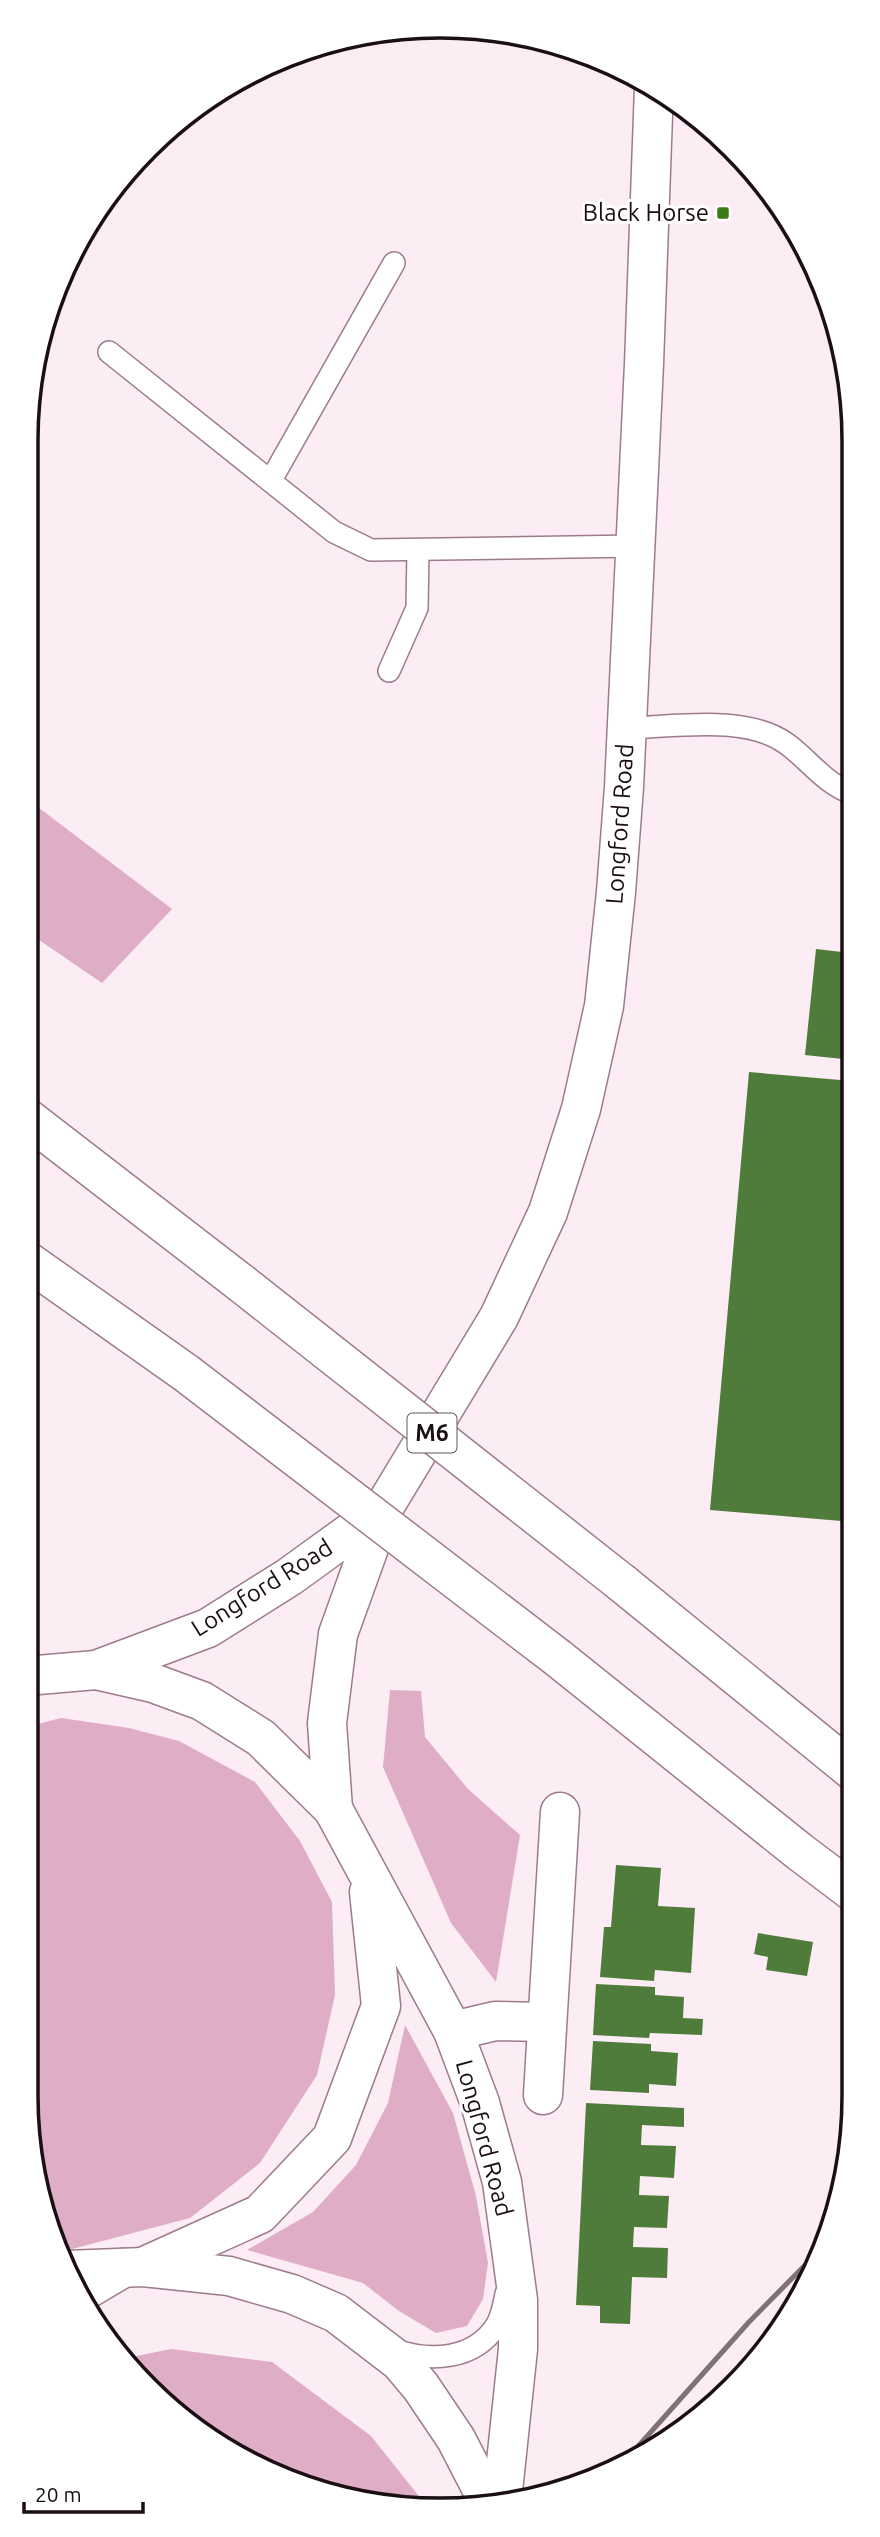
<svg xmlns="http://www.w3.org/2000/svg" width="880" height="2537" font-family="Ubuntu,sans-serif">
<rect width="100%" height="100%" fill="#fcecf4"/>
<g fill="#dfadc6">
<path d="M26 798 172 909 102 983 26 931Z"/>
<path d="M390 1690 421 1691 425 1737 468 1789 520 1835 496 1982 451 1923 383 1767Z"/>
<path d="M61 1718 129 1728 179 1741 255 1782 300 1841 332 1902 335 1995 317 2075 260 2163 190 2218 72 2249 56 2245 26 2097V1727Z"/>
<path d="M405 2025 453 2113 476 2196 488 2263 483 2299 467 2326 436 2333 399 2311 363 2283 247 2250 313 2212 356 2165 388 2103Z"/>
<path d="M171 2349 272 2362 371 2436 426 2505 386 2507 281 2475 270 2464 237 2453 129 2370 122 2359Z"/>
</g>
<g fill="#507c3b">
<path d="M816 949 851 953 852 1060 805 1055Z"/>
<path d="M749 1072 852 1081 853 1522 710 1510Z"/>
<path d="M616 1865 661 1868 658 1906 695 1908 691 1973 655 1970 654 1981 600 1977 604 1927H611Z"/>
<path d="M758 1933 813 1942 807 1976 766 1970 768 1957 754 1954Z"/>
<path d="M596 1984 655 1987V1995L684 1997 683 2018 703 2019 702 2035 650 2033 649 2038 593 2035Z"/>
<path d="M593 2041 651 2044V2051L678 2053 676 2086 649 2084V2093L590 2090Z"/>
<path d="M586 2103 684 2108V2127L642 2125 641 2145 676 2146 674 2178 640 2176 639 2195 669 2196 667 2228 634 2227 633 2247 668 2248 667 2278 632 2277 630 2324 600 2323V2306L576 2305Z"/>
</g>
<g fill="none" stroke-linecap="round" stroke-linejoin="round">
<defs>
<g id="service">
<path d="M109 352 334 532 371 550 636 546"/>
<path d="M271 480 394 263"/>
<path d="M389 671 417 608 418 550"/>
<path d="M627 728C674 727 746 714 787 744 809 760 824 783 851 793"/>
<path d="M395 2350C430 2362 474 2360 496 2326 502 2317 504 2304 506 2294"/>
</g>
<g id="minor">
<path d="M453 2031 495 2021 546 2022"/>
<path d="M543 2095 560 1812"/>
<path d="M81 2293 123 2268"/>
</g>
<g id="secondary">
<path d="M96 1670 208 1628 289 1577 383 1509"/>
<path d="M26 1676 96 1670 153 1683 202 1701 261 1738 333 1809 453 2031 480 2103 502 2182 518 2300V2349L502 2500"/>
<path d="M333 1809 327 1723 338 1634 383 1509 499 1317 548 1212 581 1109 604 1006 616 892 624 787 644 364 654 87"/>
<path d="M145 2266 260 2214 332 2138 381 2006 369 1892"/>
<path d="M67 2270 143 2267 229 2276 292 2294 336 2313 400 2362 421 2387 456 2439 488 2501"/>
</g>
<g id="motorway">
<path d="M26 1117 241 1283"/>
<path d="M26 1260 186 1373"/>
<path d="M622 1583 853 1771"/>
<path d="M558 1658 800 1852 853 1892"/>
</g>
</defs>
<use href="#service" stroke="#9e7b8c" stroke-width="24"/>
<use href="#minor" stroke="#9e7b8c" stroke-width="41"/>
<use href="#secondary" stroke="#9e7b8c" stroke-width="41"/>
<use href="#motorway" stroke="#9e7b8c" stroke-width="41"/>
<use href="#service" stroke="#fff" stroke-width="21"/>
<use href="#minor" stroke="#fff" stroke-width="38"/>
<use href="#secondary" stroke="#fff" stroke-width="38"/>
<use href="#motorway" stroke="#fff" stroke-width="38"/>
<g stroke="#7f7177" stroke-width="5">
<path d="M720 2391 789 2315"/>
<path d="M625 2461 749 2322 817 2253"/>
</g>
<defs>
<g id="motorway-bridge">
<path d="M241 1283 622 1583"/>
<path d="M186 1373 558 1658"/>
</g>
</defs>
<use href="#motorway-bridge" stroke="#9e7b8c" stroke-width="41" stroke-linecap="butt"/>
<use href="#motorway-bridge" stroke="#fff" stroke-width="38"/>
</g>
<rect fill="#3c7a15" stroke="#fff" stroke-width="2.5" x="716" y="206" width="14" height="14" rx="3.5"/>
<g text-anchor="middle" stroke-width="6" stroke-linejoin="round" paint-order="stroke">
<rect fill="#fff" stroke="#5f565a" stroke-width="2" x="407.5" y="1413.5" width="49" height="39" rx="5"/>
<g font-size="23" font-weight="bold" fill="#1b0e14">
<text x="432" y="1441">M6</text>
</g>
<g font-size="24" fill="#1b0e14" stroke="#fff" text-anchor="end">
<text x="709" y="221">Black Horse</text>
</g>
<g font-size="24" fill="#1b0e14" stroke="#fff">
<text transform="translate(620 824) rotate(-86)" y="8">Longford Road</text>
<text transform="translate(262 1588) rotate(-32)" y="8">Longford Road</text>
<text transform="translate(484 2138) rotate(75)" y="8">Longford Road</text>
</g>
</g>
<path d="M0 0H880V2537H0ZM440 38H440A402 402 0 0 1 842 440V2096A402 402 0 0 1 440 2498H440A402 402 0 0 1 38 2096V440A402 402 0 0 1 440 38Z" fill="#fff" fill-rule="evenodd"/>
<path fill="none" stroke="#1b0e14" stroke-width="3.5" d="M440 38H440A402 402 0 0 1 842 440V2096A402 402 0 0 1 440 2498H440A402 402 0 0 1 38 2096V440A402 402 0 0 1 440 38Z"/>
<path d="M24 2502v10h119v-10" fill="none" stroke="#1b0e14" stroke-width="3.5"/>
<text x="35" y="2502" font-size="21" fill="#1b0e14" stroke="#ffffff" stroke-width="5" paint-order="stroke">20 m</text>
</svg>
